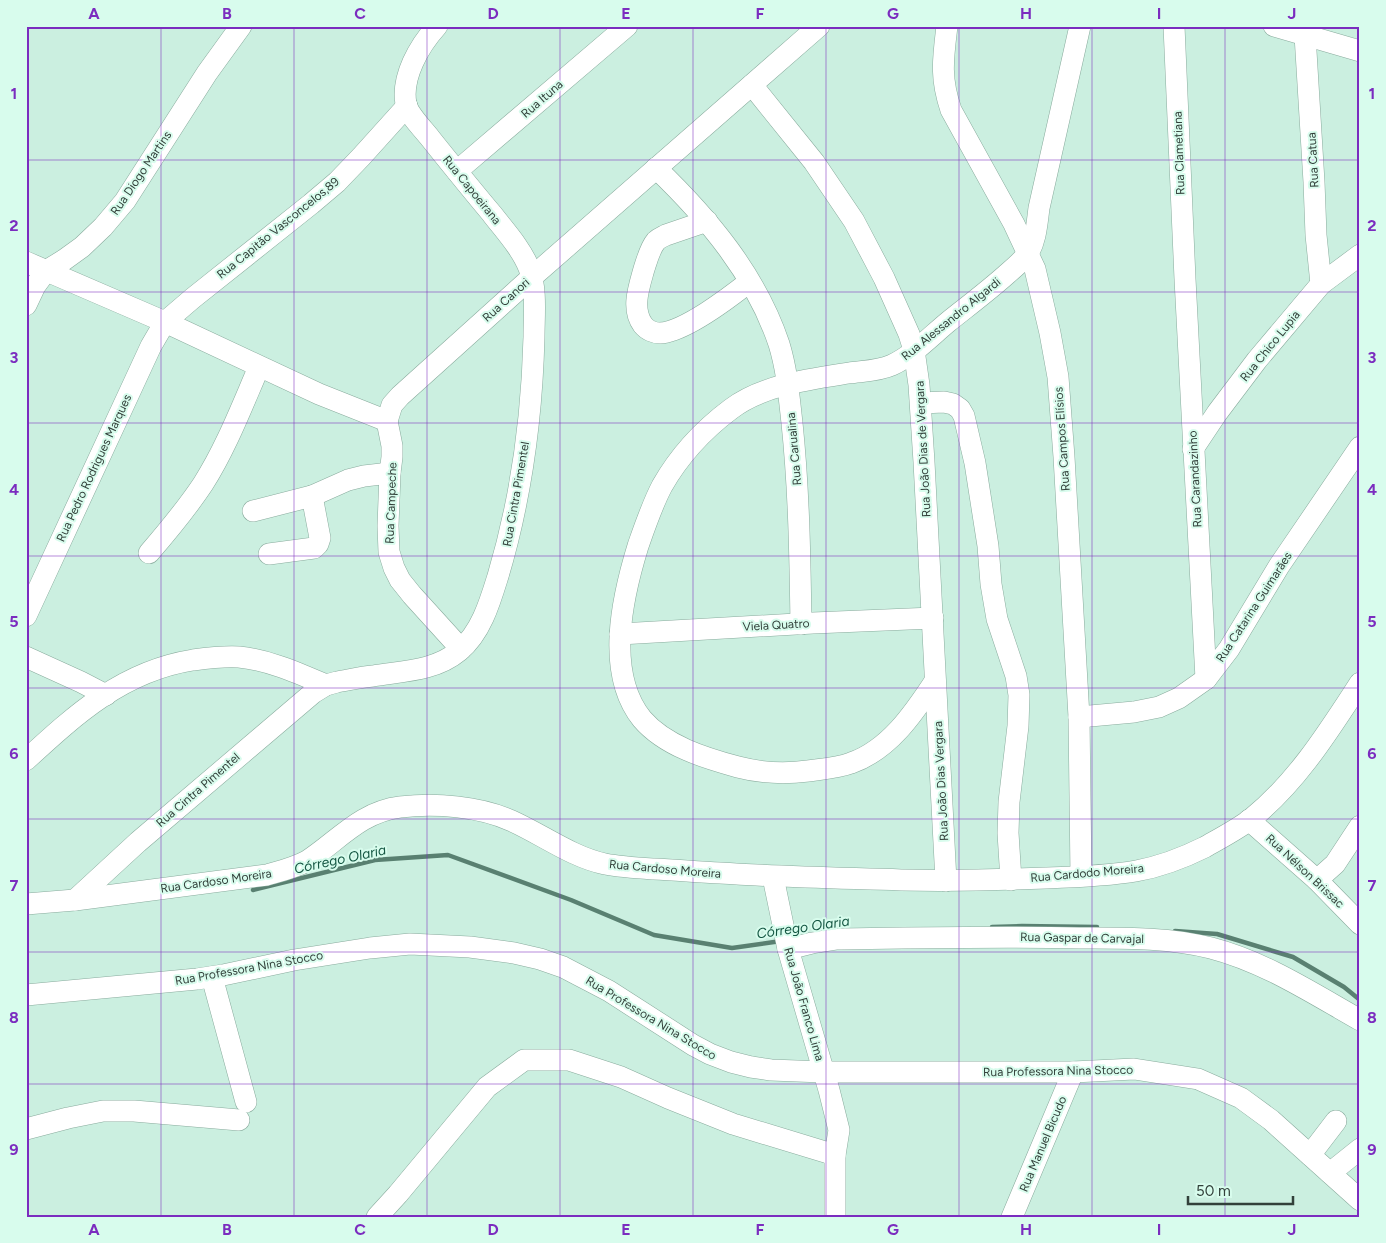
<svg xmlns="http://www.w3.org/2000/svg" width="1386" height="1243" font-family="Figtree,sans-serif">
<rect width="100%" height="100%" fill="#cbefe0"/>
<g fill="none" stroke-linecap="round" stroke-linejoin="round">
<g stroke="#598071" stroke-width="4.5">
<path d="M253 890 375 860 448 855 571 900 654 935 732 948 781 941"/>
<path d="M992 927 1022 926 1097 927"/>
<path d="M1175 931 1217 934 1293 957 1344 987 1360 1000"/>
</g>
<defs>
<g id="minor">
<path d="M947 26C943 59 940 78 951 110L1014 224 1035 269 1050 333 1058 377 1064 457 1079 717 1081 876"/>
<path d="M1174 26 1185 279 1206 679"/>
<path d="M1274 26 1360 51"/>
<path d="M1305 35 1314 182 1316 235 1321 284"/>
<path d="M752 85 814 162 854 221 884 278 909 334 914 350 919 385 924 462 946 881"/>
<path d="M656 168C708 218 756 275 779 344 787 370 789 396 792 423 799 490 800 557 801 624"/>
<path d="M457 171 627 26"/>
<path d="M707 221 666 235C662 237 659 238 656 241 650 248 647 260 644 269 639 287 631 309 643 325 647 330 654 333 660 333 684 332 730 297 749 282"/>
<path d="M26 262 165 322 319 394 387 421 392 405 400 396 532 277 819 26"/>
<path d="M26 305 35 286 46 271 64 260 82 247 103 227 125 201 207 73 241 26"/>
<path d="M921 403 944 402 953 404 960 409 964 416 975 463 988 546 991 584 997 619 1016 676 1019 695 1018 726 1009 802 1008 833 1011 880"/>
<path d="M387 421 392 446V457L390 473 388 526 389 552 394 568 400 580 412 595 461 649"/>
<path d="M1193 449 1217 413 1257 360 1321 284 1360 255"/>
<path d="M253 511 312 496 348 480 364 476 390 473"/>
<path d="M149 553C168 531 187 508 203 484 226 448 242 406 259 367"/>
<path d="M269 554 314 548 318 544 320 538 312 496"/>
<path d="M26 616 151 346 165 322 193 298 311 204 337 182 361 157 407 106"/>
<path d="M620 634 813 623 933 618"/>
<path d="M26 657 81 682 106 695"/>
<path d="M935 681C914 713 889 750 851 763 838 768 822 769 808 771 785 774 761 773 738 767 705 758 665 746 642 719 605 673 622 598 638 546 645 526 652 505 662 486 679 456 703 430 731 409 762 385 811 379 849 373 863 371 879 371 892 365 912 356 931 336 948 322 968 306 988 291 1007 274 1014 268 1021 262 1027 255 1036 242 1037 223 1039 208L1080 26"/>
<path d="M1079 717 1134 712 1159 707 1179 698 1206 679 1229 649 1279 566 1360 447"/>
<path d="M26 760C76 714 123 671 193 660 208 658 224 656 239 657 269 660 298 673 326 685"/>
<path d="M1249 820 1317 880 1360 924"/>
<path d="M773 877 788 949 829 1090 839 1130 835 1155V1217"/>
<path d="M1317 880 1335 864 1360 826"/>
<path d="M75 900 138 842 313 693 326 685 337 682C349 680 361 677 373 676 403 671 435 671 459 651 481 633 490 602 498 576 521 499 532 417 534 337 534 315 537 289 529 268 521 248 505 231 492 214 471 189 450 163 430 138 423 129 408 114 406 104 401 77 419 46 437 26"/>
<path d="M26 904 75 900 267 875C281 871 294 868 307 861 338 841 360 812 400 807 436 803 479 806 512 821 543 835 572 857 605 864 621 867 638 868 654 869 676 870 698 872 720 873 780 877 841 878 901 880 949 881 998 880 1046 878 1076 877 1107 876 1136 871 1158 867 1185 857 1205 847 1219 839 1238 829 1251 819 1297 782 1328 732 1360 683"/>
<path d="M788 949 812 943 837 939C918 938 999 936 1079 938 1123 938 1168 937 1211 948 1265 962 1312 993 1360 1020"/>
<path d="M212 977 246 1102"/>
<path d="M26 995 197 979 223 975 294 960 370 948 410 944 470 947 514 953 540 959 563 967 609 991 693 1045 710 1054 731 1062 751 1067 771 1070 823 1072H1073L1134 1069 1198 1079 1241 1098 1271 1120 1360 1200"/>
<path d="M26 1129 68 1118 103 1111H134L239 1120"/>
<path d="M1310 1155 1336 1121"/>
<path d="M1330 1173 1360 1149"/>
<path d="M377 1217 398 1194 487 1087 524 1060H569L621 1077 668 1098 733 1124 835 1155"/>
<path d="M1012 1217 1073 1072"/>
</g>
</defs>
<use href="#minor" stroke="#89ab9d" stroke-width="22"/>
<use href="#minor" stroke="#fff" stroke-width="21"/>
</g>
<path fill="none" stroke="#7b2cbf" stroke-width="1" stroke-opacity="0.55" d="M161 26V1217M294 26V1217M427 26V1217M560 26V1217M693 26V1217M826 26V1217M959 26V1217M1092 26V1217M1225 26V1217M26 160H1360M26 292H1360M26 423H1360M26 556H1360M26 688H1360M26 819H1360M26 952H1360M26 1084H1360"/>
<g text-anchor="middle" stroke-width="4" stroke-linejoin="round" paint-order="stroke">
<g font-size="12" fill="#32403a" stroke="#d8fced">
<text transform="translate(542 99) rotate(-41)" y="4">Rua Ituna</text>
<text transform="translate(1179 153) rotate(-92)" y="4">Rua Clametiana</text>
<text transform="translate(1313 160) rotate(-93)" y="4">Rua Catua</text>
<text transform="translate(141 173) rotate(-56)" y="4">Rua Diogo Martins</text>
<text transform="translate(472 190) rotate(51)" y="4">Rua Capoeirana</text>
<text transform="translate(278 228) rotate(-39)" y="4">Rua Capitão Vasconcelos,89</text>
<text transform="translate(506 300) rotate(-42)" y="4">Rua Canori</text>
<text transform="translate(951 319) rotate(-39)" y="4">Rua Alessandro Algardi</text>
<text transform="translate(1270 346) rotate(-51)" y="4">Rua Chico Lupia</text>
<text transform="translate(1062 439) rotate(-94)" y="4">Rua Campos Elísios</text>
<text transform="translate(794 449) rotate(-95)" y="4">Rua Carualina</text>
<text transform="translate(923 449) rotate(-93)" y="4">Rua João Dias de Vergara</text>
<text transform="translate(94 468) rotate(-65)" y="4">Rua Pedro Rodrigues Marques</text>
<text transform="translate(1195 479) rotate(-93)" y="4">Rua Carandazinho</text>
<text transform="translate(516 494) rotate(-80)" y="4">Rua Cintra Pimentel</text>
<text transform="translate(391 503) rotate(-88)" y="4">Rua Campeche</text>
<text transform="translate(1254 607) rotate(-57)" y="4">Rua Catarina Guimarães</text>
<text transform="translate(776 625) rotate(-3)" y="4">Viela Quatro</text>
<text transform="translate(941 781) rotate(-93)" y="4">Rua João Dias Vergara</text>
<text transform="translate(198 790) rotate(-41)" y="4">Rua Cintra Pimentel</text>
<text transform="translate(665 869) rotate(5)" y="4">Rua Cardoso Moreira</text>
<text transform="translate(1305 871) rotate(43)" y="4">Rua Nélson Brissac</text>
<text transform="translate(1087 873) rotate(-5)" y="4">Rua Cardodo Moreira</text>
<text transform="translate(216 881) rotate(-8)" y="4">Rua Cardoso Moreira</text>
<text transform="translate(1082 938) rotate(1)" y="4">Rua Gaspar de Carvajal</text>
<text transform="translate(249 968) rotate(-10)" y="4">Rua Professora Nina Stocco</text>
<text transform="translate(804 1004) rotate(74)" y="4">Rua João Franco Lima</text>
<text transform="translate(651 1018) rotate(31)" y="4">Rua Professora Nina Stocco</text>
<text transform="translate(1058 1071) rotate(-1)" y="4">Rua Professora Nina Stocco</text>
<text transform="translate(1043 1144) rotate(-67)" y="4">Rua Manuel Bicudo</text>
</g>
<g font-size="14" font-style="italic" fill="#155743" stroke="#d8fced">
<text transform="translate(340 859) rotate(-12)" y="5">Córrego Olaria</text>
<text transform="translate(803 927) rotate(-8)" y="5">Córrego Olaria</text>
</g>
</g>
<rect width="1386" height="1243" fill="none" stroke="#d8fced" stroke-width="55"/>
<path d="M1188 1196v8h105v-8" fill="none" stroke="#32403a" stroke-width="2.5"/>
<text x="1196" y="1196" font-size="15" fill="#32403a" stroke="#d8fced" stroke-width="4" paint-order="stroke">50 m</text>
<rect x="28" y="28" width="1330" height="1188" fill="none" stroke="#7b2cbf" stroke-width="2"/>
<g font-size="16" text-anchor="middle" font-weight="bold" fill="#7b2cbf">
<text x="94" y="19">A</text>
<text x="227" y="19">B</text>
<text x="360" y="19">C</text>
<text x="493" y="19">D</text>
<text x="626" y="19">E</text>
<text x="760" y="19">F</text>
<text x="893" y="19">G</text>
<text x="1026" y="19">H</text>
<text x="1159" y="19">I</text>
<text x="1292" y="19">J</text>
<text x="14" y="99">1</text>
<text x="1372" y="99">1</text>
<text x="14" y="231">2</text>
<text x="1372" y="231">2</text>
<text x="14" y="363">3</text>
<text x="1372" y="363">3</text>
<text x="14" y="495">4</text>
<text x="1372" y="495">4</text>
<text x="14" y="627">5</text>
<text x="1372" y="627">5</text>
<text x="14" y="759">6</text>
<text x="1372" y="759">6</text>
<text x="14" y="891">7</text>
<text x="1372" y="891">7</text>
<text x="14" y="1023">8</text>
<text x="1372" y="1023">8</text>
<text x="14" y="1155">9</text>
<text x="1372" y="1155">9</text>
<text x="94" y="1235">A</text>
<text x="227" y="1235">B</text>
<text x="360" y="1235">C</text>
<text x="493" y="1235">D</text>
<text x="626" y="1235">E</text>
<text x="760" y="1235">F</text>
<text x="893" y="1235">G</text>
<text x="1026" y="1235">H</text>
<text x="1159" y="1235">I</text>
<text x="1292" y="1235">J</text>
</g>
</svg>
